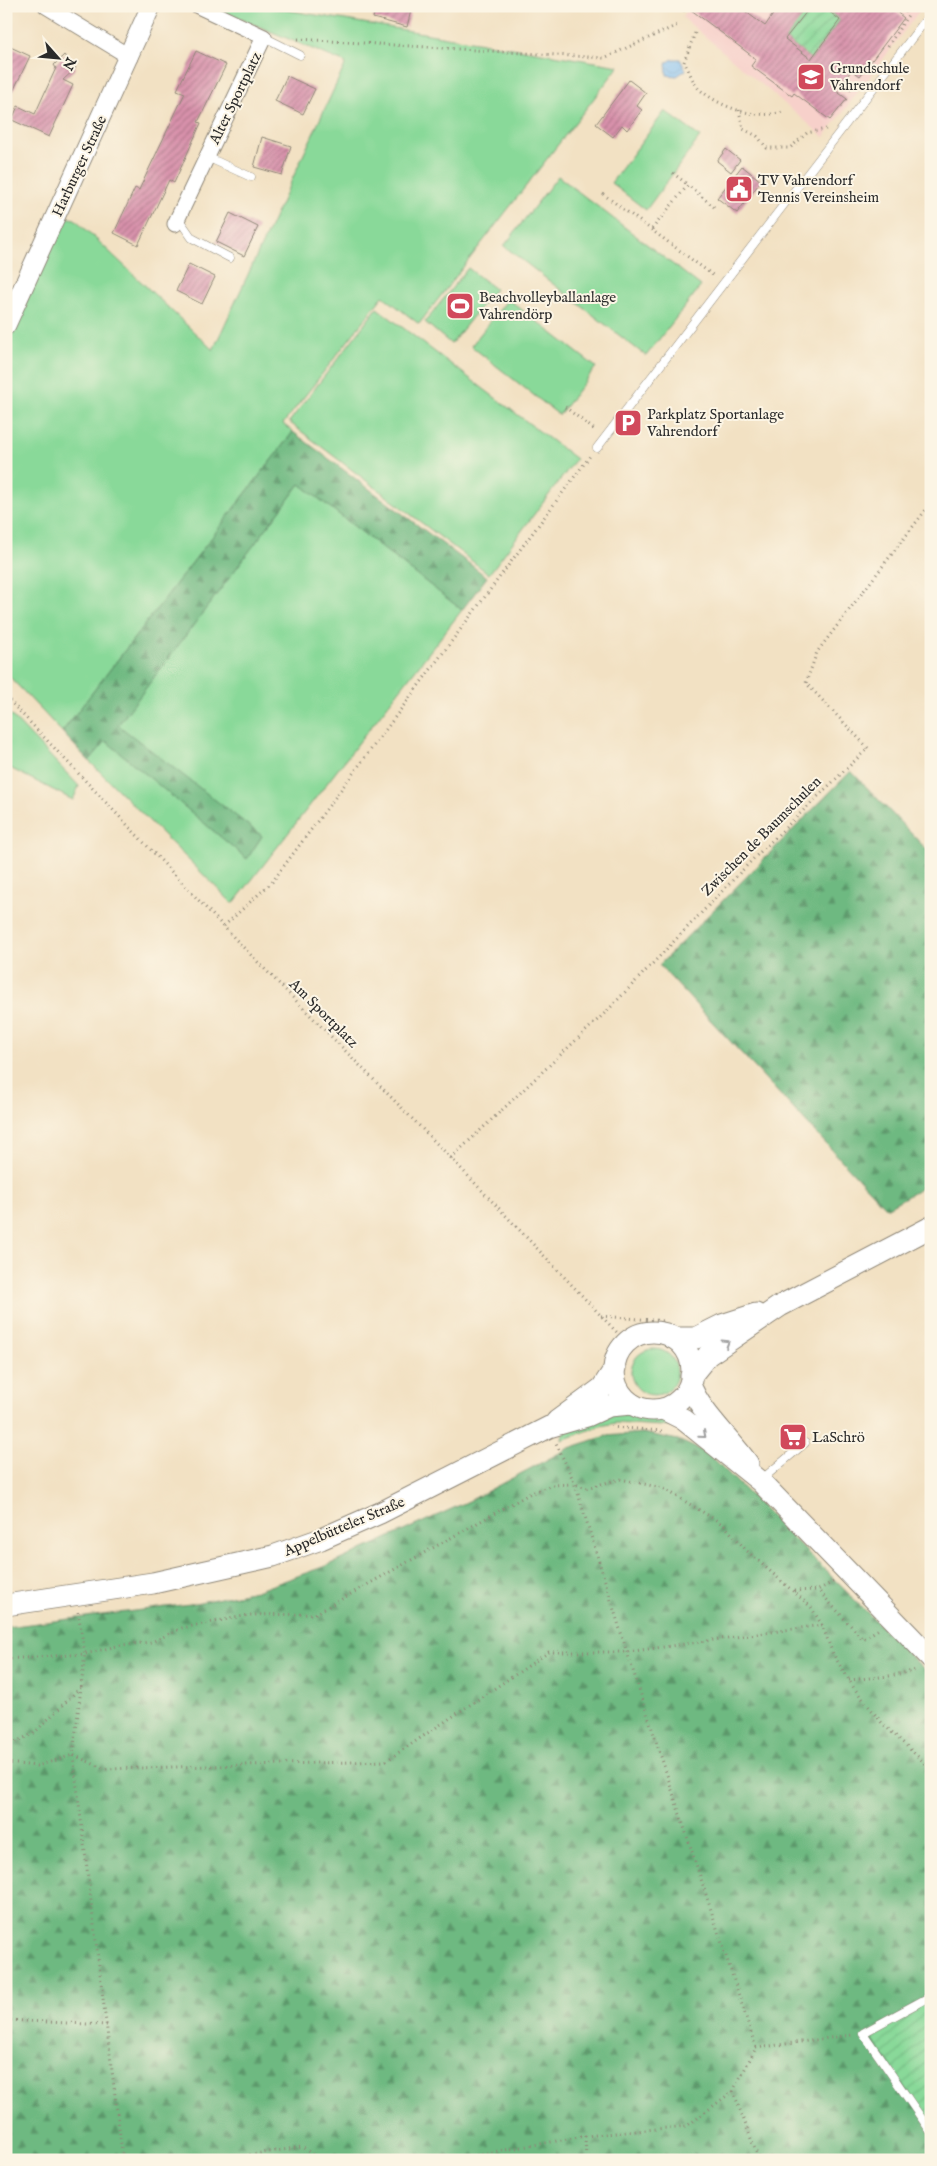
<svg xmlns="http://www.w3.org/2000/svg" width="937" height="2166" font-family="'IM FELL English',serif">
<defs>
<pattern id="forest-firs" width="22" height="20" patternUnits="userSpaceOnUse" patternTransform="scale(1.25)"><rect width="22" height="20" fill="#6eb981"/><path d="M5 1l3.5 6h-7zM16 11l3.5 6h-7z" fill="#5b976a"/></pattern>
<pattern id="garden-furrows" width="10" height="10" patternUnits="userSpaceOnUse" patternTransform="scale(1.25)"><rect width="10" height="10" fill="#89d999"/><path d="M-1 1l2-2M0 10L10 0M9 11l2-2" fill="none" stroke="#76ba84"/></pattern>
<pattern id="water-waves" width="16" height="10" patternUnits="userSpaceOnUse" patternTransform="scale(1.25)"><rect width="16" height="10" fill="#7fbef3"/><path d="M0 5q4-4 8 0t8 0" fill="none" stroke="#6ea3d0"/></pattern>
<pattern id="building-hatch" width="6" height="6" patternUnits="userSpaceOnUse" patternTransform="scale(1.25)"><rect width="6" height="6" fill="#d891ab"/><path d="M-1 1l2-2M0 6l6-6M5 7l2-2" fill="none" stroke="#af778b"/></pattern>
</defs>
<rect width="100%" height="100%" fill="#fcf5e5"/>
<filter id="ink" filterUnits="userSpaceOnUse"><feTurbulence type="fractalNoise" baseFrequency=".02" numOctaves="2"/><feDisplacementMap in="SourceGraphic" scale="10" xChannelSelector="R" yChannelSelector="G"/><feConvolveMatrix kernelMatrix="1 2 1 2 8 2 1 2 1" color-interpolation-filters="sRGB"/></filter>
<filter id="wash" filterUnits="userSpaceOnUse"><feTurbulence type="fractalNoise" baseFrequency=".0096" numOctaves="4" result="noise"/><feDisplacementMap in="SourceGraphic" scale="20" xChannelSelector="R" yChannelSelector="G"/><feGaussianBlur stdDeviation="1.12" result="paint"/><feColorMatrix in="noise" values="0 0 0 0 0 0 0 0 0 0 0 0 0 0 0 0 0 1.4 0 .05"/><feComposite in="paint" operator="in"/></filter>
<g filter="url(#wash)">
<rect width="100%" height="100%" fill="#f2e1c3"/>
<path fill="#f7d0ca" d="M689 6H923L824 137 682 17Z"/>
<g fill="#89d999" stroke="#5a8262">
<path d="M210 6H262L619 66 419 324 383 296 283 424 293 432 62 732 6 673V347L64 217 75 219 213 350 346 63Z"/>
<path d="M665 111 700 137 646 210 611 183Z"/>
<path d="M558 176 701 286 646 356 504 246Z"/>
<path d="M468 268 495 289 451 344 425 322Z"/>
<path d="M508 299 596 367 559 415 471 346Z"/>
<path d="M377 308 576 459 489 574 289 422Z"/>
<path d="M300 484 462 610 233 904 89 761 106 740 247 859 262 836 117 726Z"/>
<path d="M6 710 79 786 73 800 6 766Z"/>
<circle cx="654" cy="1372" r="23"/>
<path d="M609 1413 635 1414 665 1419 678 1427 616 1423 600 1426 562 1440 563 1433Z"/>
</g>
<g fill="url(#forest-firs)" stroke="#4c7256">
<path d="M293 432 487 577 462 610 300 484 118 725 262 836 247 859 106 741 89 761 62 732Z"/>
<path d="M851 771 931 854V1183L886 1208 659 965Z"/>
<path d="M643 1433 678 1440 709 1454 931 1676V2160H6V1627L190 1604 256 1591 331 1564 469 1501 569 1448 606 1436Z"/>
</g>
<g fill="url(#garden-furrows)" stroke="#5a8262">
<path d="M811 6H822L840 20 811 59 785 39Z"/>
<path d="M931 1999V2125L868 2032Z"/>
</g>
<path fill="url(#water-waves)" stroke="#55748f" d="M673 59H680L686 70 677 76 667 75 666 63Z"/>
<g id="blocks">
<g fill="url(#building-hatch)">
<path d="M376 6H412L407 27 373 18Z"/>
<path d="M686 6H738L765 26 779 6H811L785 39 811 59 840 20 822 6H889L904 18 860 76 852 70 835 90 847 99 830 120 794 93 792 96 751 66 756 59Z"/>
<path d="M6 45 30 56 6 106Z"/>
<path d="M196 51 226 65 198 122 201 123 174 183 169 180 138 245 114 233 135 188 139 190 185 93 177 90Z"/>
<path d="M64 55 76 68 63 80 73 85 49 137 12 120 18 106 35 114 56 68 54 65Z"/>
<path d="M287 76 315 89 303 114 275 101Z"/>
<path d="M629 80 646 93 637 106 642 110 627 130 622 125 613 137 596 124Z"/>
<path d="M262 137 291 146 282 175 254 167Z"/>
<path d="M726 149 740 160 731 172 717 161Z"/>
<path d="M742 166 761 181 737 213 717 198Z"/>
<path d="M230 213 258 227 244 256 216 242Z"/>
<path d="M189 264 215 277 202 304 176 291Z"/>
</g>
</g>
</g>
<g filter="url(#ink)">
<use href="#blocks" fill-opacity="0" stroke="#8e8677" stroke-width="1"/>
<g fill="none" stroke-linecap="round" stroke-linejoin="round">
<defs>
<g id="service">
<path d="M264 37 300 55"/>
<path d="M207 157 251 177"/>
<path d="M178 218 192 238 230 258"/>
<path d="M597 448 931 13"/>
<path d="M761 1480 805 1443"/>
<path d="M931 1996 863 2033 931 2132"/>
</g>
<g id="minor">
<path d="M46 6 130 57"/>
<path d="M175 224 264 37 198 6"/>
</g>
<path id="tertiary" d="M6 325 151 6"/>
<g id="secondary">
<circle cx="653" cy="1371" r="39"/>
<path d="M673 1338H696L722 1325 756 1314"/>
<path d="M691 1376 708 1355 780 1306 931 1227"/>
<path d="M690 1384C699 1411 731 1439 748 1464"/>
<path d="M663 1409 683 1419 760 1481 931 1658"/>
<path d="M557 1421 602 1388 615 1368"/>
<path d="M6 1605 153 1583 273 1556 321 1539 380 1513 549 1427 587 1416 609 1406 632 1404"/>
</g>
</defs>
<use href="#service" stroke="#8e8677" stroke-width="9"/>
<use href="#minor" stroke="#8e8677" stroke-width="17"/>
<use href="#tertiary" stroke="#8e8677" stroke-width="21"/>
<use href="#secondary" stroke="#8e8677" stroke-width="23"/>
<g stroke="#8e8677" stroke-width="3" stroke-dasharray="1 4" stroke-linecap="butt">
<path d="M521 6 526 8 536 6"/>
<path d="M683 11 686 6"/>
<path d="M695 33 684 62C689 70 693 83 699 89 720 107 755 120 782 112"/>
<path d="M298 39 604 58 680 24"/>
<path d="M888 46 908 15 902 6"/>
<path d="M832 82 836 77 854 92"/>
<path d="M739 110 743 129 757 136 767 148H790L807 133 826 129"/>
<path d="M673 173 688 185"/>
<path d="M603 194 714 276"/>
<path d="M652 229 688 185 714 207"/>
<path d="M565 407 596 431"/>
<path d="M6 697 242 946 451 1158 627 1343"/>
<path d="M224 926 272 882 590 456"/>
<path d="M451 1158 607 1011 756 856 868 748 806 683 817 652 931 503"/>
<path d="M601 1316 665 1321"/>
<path d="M611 1427 662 1431"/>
<path d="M833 1582 818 1590 863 1639 879 1629"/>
<path d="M794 1591 818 1590"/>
<path d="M78 1612 85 1654 73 1755 123 2160"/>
<path d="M6 1659 85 1654 121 1645 152 1642 182 1628 249 1615 315 1614 529 1494 552 1485 575 1484 586 1488 620 1479 663 1488 724 1525 747 1551 811 1607 822 1625 833 1654 854 1688 882 1723 931 1769"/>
<path d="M849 1680 889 1676 917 1670"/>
<path d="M6 1746 33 1734 81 1687"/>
<path d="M6 1763 37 1766 73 1755 105 1769 386 1761 549 1652H627L822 1625"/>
<path d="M6 2020 107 2025"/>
<path d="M756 2048 852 2035"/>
<path d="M733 2091 759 2160"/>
<path d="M585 2136 586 2160"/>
<path d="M215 2160 302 2147 320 2160"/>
<path d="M447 2160 585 2136 687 2126 733 2091 756 2048 627 1652 575 1484 556 1443"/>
</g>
<use href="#service" stroke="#fff" stroke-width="8"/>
<use href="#minor" stroke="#fff" stroke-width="15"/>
<use href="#tertiary" stroke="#fff" stroke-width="19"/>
<use href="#secondary" stroke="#fff" stroke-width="21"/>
</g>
<defs><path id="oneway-chevron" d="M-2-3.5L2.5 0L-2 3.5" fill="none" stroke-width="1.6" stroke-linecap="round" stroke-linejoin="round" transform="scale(1.25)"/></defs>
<g stroke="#a0a0a0">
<use href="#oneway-chevron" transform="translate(726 1343) rotate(-32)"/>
<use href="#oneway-chevron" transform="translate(703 1435) rotate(41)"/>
</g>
</g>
<defs>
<symbol id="school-square" viewBox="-11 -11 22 22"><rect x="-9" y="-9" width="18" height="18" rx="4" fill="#d1495b" stroke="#fcf5e5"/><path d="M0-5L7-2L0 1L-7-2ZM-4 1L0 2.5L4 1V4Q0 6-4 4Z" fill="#fff"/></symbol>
<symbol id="civic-square" viewBox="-11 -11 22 22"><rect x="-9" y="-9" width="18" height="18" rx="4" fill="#d1495b" stroke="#fcf5e5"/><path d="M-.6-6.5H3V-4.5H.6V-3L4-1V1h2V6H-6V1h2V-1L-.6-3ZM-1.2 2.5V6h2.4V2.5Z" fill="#fff"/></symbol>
<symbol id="stadium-square" viewBox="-11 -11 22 22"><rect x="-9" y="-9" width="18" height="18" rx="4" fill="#d1495b" stroke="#fcf5e5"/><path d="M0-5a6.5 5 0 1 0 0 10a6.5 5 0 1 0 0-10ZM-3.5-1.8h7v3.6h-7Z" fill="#fff"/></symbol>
<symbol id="parking-square" viewBox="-11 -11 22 22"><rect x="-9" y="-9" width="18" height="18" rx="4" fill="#d1495b" stroke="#fcf5e5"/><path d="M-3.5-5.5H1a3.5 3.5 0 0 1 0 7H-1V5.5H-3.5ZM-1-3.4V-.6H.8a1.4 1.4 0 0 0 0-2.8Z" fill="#fff"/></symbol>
<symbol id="supermarket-square" viewBox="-11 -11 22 22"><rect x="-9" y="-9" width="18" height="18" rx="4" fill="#d1495b" stroke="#fcf5e5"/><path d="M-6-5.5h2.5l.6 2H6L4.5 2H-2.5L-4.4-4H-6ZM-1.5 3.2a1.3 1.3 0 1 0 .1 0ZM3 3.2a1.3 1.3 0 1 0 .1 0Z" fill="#fff"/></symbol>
</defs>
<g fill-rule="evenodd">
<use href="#school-square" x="795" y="61" width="32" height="32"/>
<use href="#civic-square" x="723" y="173" width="32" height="32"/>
<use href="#stadium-square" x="444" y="290" width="32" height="32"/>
<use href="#parking-square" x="612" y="407" width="32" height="32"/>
<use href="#supermarket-square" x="777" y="1421" width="32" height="32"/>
</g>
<g text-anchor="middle" stroke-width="4" stroke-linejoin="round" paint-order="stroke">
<g font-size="15" fill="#2b2b2b" stroke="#fcf5e5" text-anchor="start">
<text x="830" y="73">Grundschule<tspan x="830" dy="17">Vahrendorf</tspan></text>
<text x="758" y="185">TV Vahrendorf<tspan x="758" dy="17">Tennis Vereinsheim</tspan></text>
<text x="479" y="302">Beachvolleyballanlage<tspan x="479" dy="17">Vahrendörp</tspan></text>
<text x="647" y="419">Parkplatz Sportanlage<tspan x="647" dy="17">Vahrendorf</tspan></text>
<text x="812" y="1442">LaSchrö</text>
</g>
<g font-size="15" fill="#2b2b2b" stroke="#fcf5e5">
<text transform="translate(235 98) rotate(-64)" y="5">Alter Sportplatz</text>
<text transform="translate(79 166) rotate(-65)" y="5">Harburger Straße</text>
<text transform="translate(761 836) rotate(-45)" y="5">Zwischen de Baumschulen</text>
<text transform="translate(324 1013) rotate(45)" y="5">Am Sportplatz</text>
<text transform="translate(344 1526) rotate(-23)" y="5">Appelbütteler Straße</text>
</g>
</g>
<rect width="937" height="2166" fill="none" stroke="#fcf5e5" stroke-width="25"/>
<g transform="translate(58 58) rotate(117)" stroke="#fcf5e5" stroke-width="4" paint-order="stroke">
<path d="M0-4L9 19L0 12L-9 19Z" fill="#2b2b2b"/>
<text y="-8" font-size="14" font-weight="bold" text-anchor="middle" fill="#2b2b2b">N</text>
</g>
</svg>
